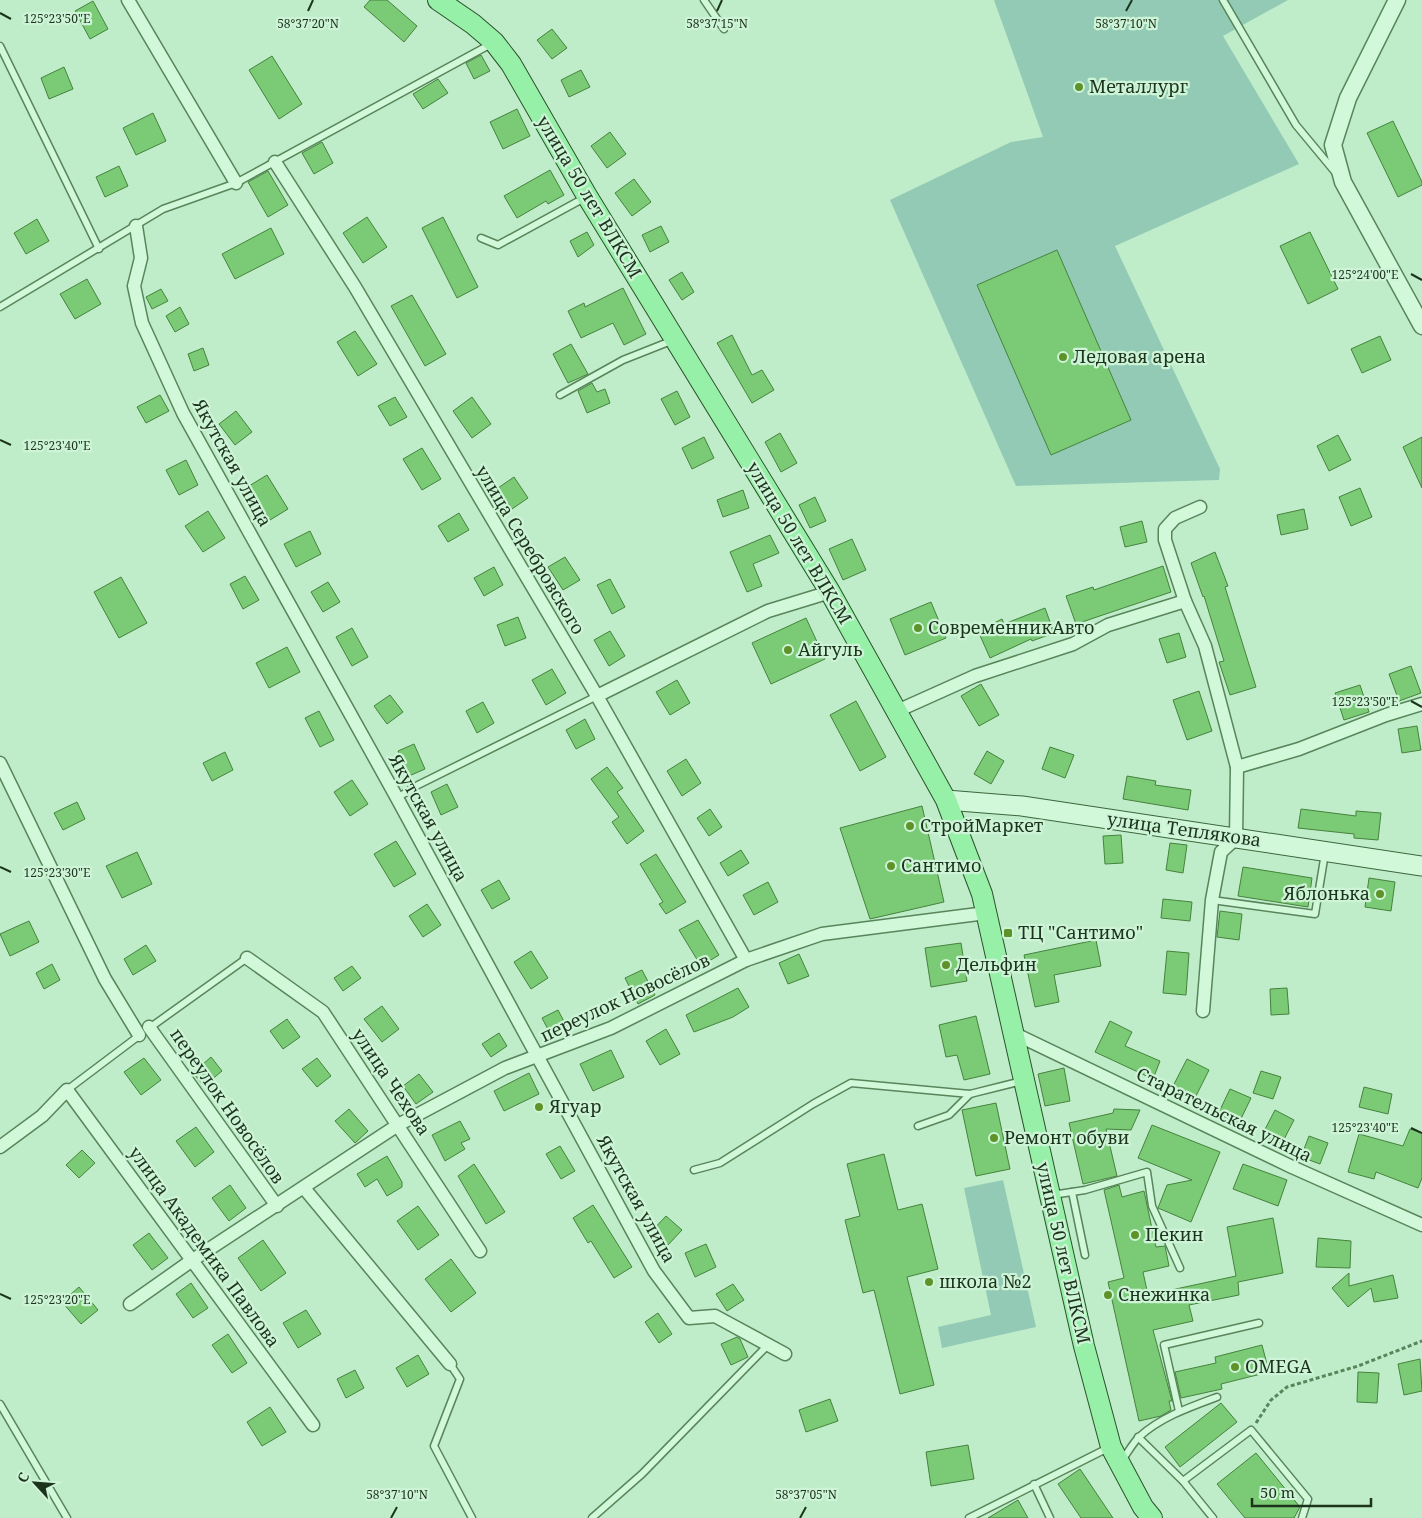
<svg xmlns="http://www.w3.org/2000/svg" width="1422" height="1518" font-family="'Noto Serif',serif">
<rect width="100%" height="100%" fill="#bfedc9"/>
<g fill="#93cab6">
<path d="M994 0H1288L1223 36 1299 164 1115 246 1220 469 1219 480 1016 486 890 200 1011 142 1043 137Z"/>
<path d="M1003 1180 1036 1327 942 1348 938 1327 991 1315 964 1188Z"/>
</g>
<g fill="#7bca75" stroke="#45833e">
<path d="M370 0H387L417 26 404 42 364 7Z"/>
<path d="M93 1 108 29 90 39 75 11Z"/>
<path d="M552 29 567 48 552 59 537 40Z"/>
<path d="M481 55 490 71 474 79 466 63Z"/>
<path d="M272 56 302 104 279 119 249 70Z"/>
<path d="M64 67 73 89 49 99 41 78Z"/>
<path d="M581 70 590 87 569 97 561 80Z"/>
<path d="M438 79 448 93 423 109 413 94Z"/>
<path d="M517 109 530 136 503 149 490 122Z"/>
<path d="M153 113 166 141 136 155 123 128Z"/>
<path d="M1393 121 1422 182V185L1398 197 1367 133Z"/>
<path d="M610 132 626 154 607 168 591 146Z"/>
<path d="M322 142 333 163 314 174 302 153Z"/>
<path d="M119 166 128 186 105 197 96 177Z"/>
<path d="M550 170 564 195 548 204 546 201 517 218 504 196Z"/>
<path d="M268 171 288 205 268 217 248 182Z"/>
<path d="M634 179 651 202 632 216 615 193Z"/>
<path d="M367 217 387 247 363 263 343 233Z"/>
<path d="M443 217 478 287 457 298 422 228Z"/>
<path d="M37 219 49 241 26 254 14 233Z"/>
<path d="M661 226 669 242 650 252 642 235Z"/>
<path d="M271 228 284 254 235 279 222 254Z"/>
<path d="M587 232 594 245 578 257 570 241Z"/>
<path d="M1310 232 1338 289 1308 304 1280 246Z"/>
<path d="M1057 250 1131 420 1051 455 977 285Z"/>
<path d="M682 272 694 292 682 300 669 280Z"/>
<path d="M87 279 101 304 75 319 60 294Z"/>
<path d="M623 288 646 334 624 345 613 323 581 338 568 311 584 303 585 307Z"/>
<path d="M161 289 168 301 152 309 146 297Z"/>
<path d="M412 295 446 354 425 366 391 306Z"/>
<path d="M180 307 189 324 175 332 166 316Z"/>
<path d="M355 331 377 364 358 376 337 342Z"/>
<path d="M732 335 752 375 762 370 774 390 752 403 717 343Z"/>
<path d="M1380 336 1391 360 1362 373 1351 349Z"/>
<path d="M571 344 588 374 568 383 553 354Z"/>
<path d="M203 348 209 365 194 371 188 354Z"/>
<path d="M592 383 597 392 605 389 610 403 587 413 578 391Z"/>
<path d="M677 391 690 417 675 425 661 399Z"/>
<path d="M160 395 169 411 146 423 137 407Z"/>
<path d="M395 397 407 417 390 426 378 406Z"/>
<path d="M472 397 491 424 472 438 453 411Z"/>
<path d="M236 411 252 432 235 445 219 424Z"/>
<path d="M780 433 797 463 781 472 765 442Z"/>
<path d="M1338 435 1351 460 1329 471 1317 446Z"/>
<path d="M704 437 714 458 692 469 682 448Z"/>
<path d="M1422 437V488L1403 447Z"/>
<path d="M422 448 441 479 422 490 403 459Z"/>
<path d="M186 460 198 485 179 495 166 470Z"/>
<path d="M267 475 288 509 270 520 249 486Z"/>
<path d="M514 477 528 498 512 509 498 488Z"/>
<path d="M1360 488 1372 517 1351 526 1339 497Z"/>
<path d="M743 490 749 508 723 517 717 500Z"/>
<path d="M815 497 826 521 810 528 799 505Z"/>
<path d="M1304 509 1308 529 1281 535 1277 515Z"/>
<path d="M208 511 225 538 203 552 185 526Z"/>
<path d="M459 513 469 530 448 542 438 526Z"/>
<path d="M1142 521 1147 542 1125 547 1120 527Z"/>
<path d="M310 531 321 554 296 567 284 544Z"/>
<path d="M770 535 779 553 753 564 762 586 747 592 730 552Z"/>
<path d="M852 539 866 570 843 580 829 549Z"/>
<path d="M1215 552 1228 586 1225 587 1256 687 1230 695 1219 662 1224 661 1204 596 1203 597 1191 563Z"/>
<path d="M565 557 580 580 563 590 548 567Z"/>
<path d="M1163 566 1171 592 1076 624 1066 596 1093 587 1094 590Z"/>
<path d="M494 567 503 585 484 596 474 578Z"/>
<path d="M245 576 259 600 243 609 230 584Z"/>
<path d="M121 577 147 623 119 638 94 592Z"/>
<path d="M610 579 625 607 612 614 597 585Z"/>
<path d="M328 582 340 602 323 612 311 592Z"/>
<path d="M931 602 946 638 905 655 890 619Z"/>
<path d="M1045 608 1054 633 1032 641 1031 639 990 658 978 631 1002 619 1004 624Z"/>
<path d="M518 617 526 638 505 646 497 625Z"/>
<path d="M806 618 825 659 771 684 752 643Z"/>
<path d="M352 628 368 657 352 666 336 637Z"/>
<path d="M610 631 625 656 609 666 594 640Z"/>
<path d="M1179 633 1186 657 1167 663 1159 639Z"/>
<path d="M287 647 300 672 269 688 256 663Z"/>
<path d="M1411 666 1421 693 1399 701 1389 674Z"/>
<path d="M552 669 566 693 546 705 532 680Z"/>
<path d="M677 680 690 703 670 715 656 692Z"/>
<path d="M981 684 999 715 979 726 961 696Z"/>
<path d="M1360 685 1369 712 1344 720 1335 693Z"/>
<path d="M1199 691 1212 731 1187 740 1173 700Z"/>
<path d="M390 695 403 712 387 724 374 706Z"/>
<path d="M856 701 886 757 860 771 830 715Z"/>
<path d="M483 702 494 723 477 733 466 711Z"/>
<path d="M319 711 334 740 320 747 305 718Z"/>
<path d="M585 719 595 739 576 749 566 730Z"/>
<path d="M1417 726 1421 750 1402 753 1398 729Z"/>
<path d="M414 744 425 769 409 776 398 751Z"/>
<path d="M1050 747 1074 755 1065 778 1042 769Z"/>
<path d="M987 751 1004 761 991 784 974 774Z"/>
<path d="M225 752 233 770 212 781 203 763Z"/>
<path d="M686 759 701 783 682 796 667 771Z"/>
<path d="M607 767 623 788 617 792 644 831 627 844 612 822 619 817 591 779Z"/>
<path d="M1127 776 1156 781 1155 785 1191 790 1188 810 1123 799Z"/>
<path d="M352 780 368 804 350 816 334 792Z"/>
<path d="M447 784 458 807 441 815 431 792Z"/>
<path d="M77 802 85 819 63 830 54 813Z"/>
<path d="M922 806 944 902 870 919 840 828Z"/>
<path d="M710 809 722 827 709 836 697 818Z"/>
<path d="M1301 809 1356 816V811L1381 813 1378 840 1354 838V834L1298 828Z"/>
<path d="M1121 835 1123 863 1105 864 1103 836Z"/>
<path d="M396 841 416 874 394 887 374 854Z"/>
<path d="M1170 843 1187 845 1183 873 1166 870Z"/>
<path d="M741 850 749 863 728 876 720 863Z"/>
<path d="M137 852 152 884 122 898 106 866Z"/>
<path d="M656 854 686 902 666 914 659 904 663 902 640 864Z"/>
<path d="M1243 867 1312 878 1308 907 1238 896Z"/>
<path d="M1369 878 1395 882 1391 911 1365 907Z"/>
<path d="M499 880 510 899 492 909 481 890Z"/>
<path d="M768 882 778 902 754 915 743 895Z"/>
<path d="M1163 899 1192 902 1190 921 1161 918Z"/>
<path d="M427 904 441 925 423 937 409 916Z"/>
<path d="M1220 911 1242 914 1239 940 1217 937Z"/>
<path d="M698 920 719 955 701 966 679 930Z"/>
<path d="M29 921 39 942 10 956 0 934Z"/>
<path d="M1096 940 1101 966 1054 975 1059 1002 1035 1007 1024 955Z"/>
<path d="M961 943 967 981 931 987 925 948Z"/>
<path d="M146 945 156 961 133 975 124 959Z"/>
<path d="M531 951 548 978 531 989 514 962Z"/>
<path d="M1167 951 1189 953 1186 995 1163 993Z"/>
<path d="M799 954 809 976 788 984 779 963Z"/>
<path d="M52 964 60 980 44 989 36 973Z"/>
<path d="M352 966 361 978 343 991 334 978Z"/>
<path d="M642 970 655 995 638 1004 625 978Z"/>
<path d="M738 988 749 1007 733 1017 694 1032 686 1015Z"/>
<path d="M1287 988 1289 1014 1271 1015 1270 989Z"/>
<path d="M382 1006 399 1029 382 1042 364 1019Z"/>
<path d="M558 1010 567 1027 551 1035 542 1018Z"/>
<path d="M976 1016 990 1074 964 1080 957 1055 946 1057 939 1025Z"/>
<path d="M287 1019 300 1037 283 1049 270 1031Z"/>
<path d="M1110 1021 1132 1032 1125 1046 1160 1061 1153 1079 1095 1052Z"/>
<path d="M666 1029 680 1054 660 1065 646 1041Z"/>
<path d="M499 1033 507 1046 491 1057 482 1044Z"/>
<path d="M611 1050 624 1077 593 1091 580 1064Z"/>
<path d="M211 1057 222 1071 204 1086 193 1073Z"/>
<path d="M144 1058 161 1080 141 1095 124 1072Z"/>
<path d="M317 1058 331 1076 317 1087 302 1069Z"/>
<path d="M1187 1059 1209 1070 1194 1100 1172 1088Z"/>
<path d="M1064 1068 1070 1101 1045 1106 1038 1074Z"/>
<path d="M1261 1071 1281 1077 1273 1099 1253 1093Z"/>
<path d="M529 1073 539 1094 504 1111 494 1091Z"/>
<path d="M419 1074 433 1092 416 1104 403 1086Z"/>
<path d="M1364 1087 1392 1094 1388 1114 1359 1107Z"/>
<path d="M1230 1089 1251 1098 1239 1123 1218 1114Z"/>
<path d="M996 1103 1010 1169 976 1176 962 1110Z"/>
<path d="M349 1109 368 1131 355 1143 335 1121Z"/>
<path d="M1114 1109 1140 1110 1131 1130 1106 1129 1117 1176 1083 1184 1069 1123 1113 1113Z"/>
<path d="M1275 1110 1294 1120 1280 1147 1261 1137Z"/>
<path d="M460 1121 470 1139 461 1143 465 1149 445 1161 432 1135Z"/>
<path d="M1152 1125 1220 1152 1191 1222 1158 1208 1167 1185 1192 1180 1138 1158Z"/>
<path d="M196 1127 214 1152 195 1167 176 1141Z"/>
<path d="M1410 1129 1422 1133V1178L1418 1188 1376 1172 1374 1179 1348 1172 1359 1134 1403 1146Z"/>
<path d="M1309 1136 1328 1143 1320 1164 1301 1157Z"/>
<path d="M560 1146 575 1171 561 1179 546 1154Z"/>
<path d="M82 1150 95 1163 79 1178 66 1165Z"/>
<path d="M884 1154 898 1210 922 1204 938 1269 907 1277 934 1385 900 1394 874 1290 863 1293 845 1220 860 1216 847 1164Z"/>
<path d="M387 1156 402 1182V1187L387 1196 377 1179 365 1187 357 1174Z"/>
<path d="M474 1164 505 1212 486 1224 458 1176Z"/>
<path d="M1243 1164 1287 1180 1278 1206 1233 1189Z"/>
<path d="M230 1185 246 1208 229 1221 212 1198Z"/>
<path d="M1119 1185 1122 1197 1144 1191 1156 1247 1165 1246 1169 1266 1143 1272 1148 1295 1236 1276 1227 1227 1273 1218 1283 1273 1238 1282 1239 1295 1189 1305 1193 1321 1153 1330 1172 1401H1169L1171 1410 1161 1416 1139 1421 1108 1282 1124 1278 1104 1190Z"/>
<path d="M593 1205 632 1267 614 1278 591 1241 588 1243 573 1218Z"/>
<path d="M418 1206 439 1235 418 1250 397 1221Z"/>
<path d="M666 1216 682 1230 668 1245 652 1231Z"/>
<path d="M149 1233 168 1258 152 1270 133 1245Z"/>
<path d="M1318 1238 1351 1241 1350 1268 1316 1267Z"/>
<path d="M263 1240 286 1273 261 1291 238 1258Z"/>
<path d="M706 1244 716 1267 695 1277 685 1253Z"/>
<path d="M451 1259 476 1293 451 1312 425 1279Z"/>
<path d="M1349 1273V1286L1393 1275 1398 1298 1374 1302 1371 1288 1348 1307 1332 1288Z"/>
<path d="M191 1283 208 1308 193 1318 176 1294Z"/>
<path d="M733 1284 744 1300 727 1311 716 1294Z"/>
<path d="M79 1287 98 1310 81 1324 62 1302Z"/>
<path d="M306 1310 321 1334 298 1348 283 1323Z"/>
<path d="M658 1313 672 1334 659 1343 645 1322Z"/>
<path d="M228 1334 247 1363 232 1373 212 1345Z"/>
<path d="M737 1337 740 1339 748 1357 731 1365 721 1344Z"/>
<path d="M1262 1345 1269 1372 1221 1384 1222 1389 1181 1398 1175 1372 1216 1363 1215 1357Z"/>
<path d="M418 1355 429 1374 407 1387 396 1368Z"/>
<path d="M1420 1359 1422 1391 1404 1395 1398 1364Z"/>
<path d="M355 1370 364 1388 346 1398 337 1379Z"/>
<path d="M1358 1372 1379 1373 1377 1403 1357 1402Z"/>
<path d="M830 1399 838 1421 806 1432 799 1410Z"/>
<path d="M1221 1403 1237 1422 1180 1467 1165 1447Z"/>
<path d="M270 1407 286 1432 262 1446 247 1422Z"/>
<path d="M968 1445 974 1479 931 1486 926 1452Z"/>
<path d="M1256 1453 1300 1507 1294 1518H1245L1217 1484Z"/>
<path d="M1080 1469 1113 1518H1081L1058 1484Z"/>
<path d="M1018 1500 1028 1518H988Z"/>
</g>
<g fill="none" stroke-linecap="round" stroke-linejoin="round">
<defs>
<g id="service">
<path d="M704 0 724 29"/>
<path d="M1223 0 1296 125 1335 172"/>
<path d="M0 46 99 249"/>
<path d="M481 238 498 245 586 197"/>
<path d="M0 307 163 209 236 183 491 44"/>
<path d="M560 395 623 360 671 341"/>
<path d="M397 798 418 785 597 696"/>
<path d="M1212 900 1315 914 1325 853"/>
<path d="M148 1029 247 958"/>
<path d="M67 1090 140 1035"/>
<path d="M918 1126 949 1115 970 1094 1022 1081"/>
<path d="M694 1170 720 1163 813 1104 851 1083 970 1094"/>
<path d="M1072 1192 1085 1255"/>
<path d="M1052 1195 1085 1190 1147 1172 1152 1206 1180 1268"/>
<path d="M450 1364 460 1379 434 1446 472 1518"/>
<path d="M0 1404 67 1518"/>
<path d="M1179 1411 1164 1345 1259 1323"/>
<path d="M1138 1437 1183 1481 1213 1518"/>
<path d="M1123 1459C1128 1452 1133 1443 1139 1437 1161 1417 1190 1407 1217 1397"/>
<path d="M1183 1481 1251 1430 1308 1499 1302 1518"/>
<path d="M1034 1484 1050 1518"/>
<path d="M592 1518 642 1474 767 1346"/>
<path d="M969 1518 1108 1448"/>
</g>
<g id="minor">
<path d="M128 0 236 183"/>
<path d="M275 162 355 287 597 696 746 960"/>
<path d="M136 226 141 258 134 286 142 323 183 413 397 798 654 1271 689 1318 715 1316 785 1354"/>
<path d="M1200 507 1175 518 1165 529V540L1185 601 1205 646 1237 767 1236 838 1221 852 1212 900 1203 1011"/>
<path d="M597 696 768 611 830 592"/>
<path d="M897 711 975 676 1073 644 1108 625 1185 601"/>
<path d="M0 763 105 979 139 1035"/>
<path d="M1237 767 1299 749 1386 715 1422 704"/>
<path d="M247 958 323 1012 480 1251"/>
<path d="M149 1027 277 1206"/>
<path d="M1013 1033 1292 1167 1422 1225"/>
<path d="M0 1147 42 1116 67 1090 313 1425"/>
<path d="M304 1188 450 1364"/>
<path d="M130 1304 191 1261 398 1125 505 1068 611 1028 746 960 822 934 986 913"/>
</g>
<path id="tertiary" d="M1397 0 1348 98 1333 145 1343 182 1422 326"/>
<path id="secondary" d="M946 800 1022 806 1422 866"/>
<path id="primary" d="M438 0 473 24 494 42 511 64 587 196 830 592 946 800 982 894 1084 1346 1111 1447 1143 1507 1152 1518"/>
</defs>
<use href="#service" stroke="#58855a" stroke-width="9"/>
<use href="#minor" stroke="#58855a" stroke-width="15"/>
<use href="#tertiary" stroke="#58855a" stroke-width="19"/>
<use href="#secondary" stroke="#3b663c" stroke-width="21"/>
<use href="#primary" stroke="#2d522c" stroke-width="22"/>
<path stroke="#58855a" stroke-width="3" stroke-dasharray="4 2.5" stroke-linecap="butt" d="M1256 1423 1271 1400 1287 1387 1358 1366 1422 1341"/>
<use href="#service" stroke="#d2f8da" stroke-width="6"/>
<use href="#minor" stroke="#d2f8da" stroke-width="12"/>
<use href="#tertiary" stroke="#d2f8da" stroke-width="16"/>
<use href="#secondary" stroke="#d2f8da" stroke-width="19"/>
<use href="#primary" stroke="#96f0a8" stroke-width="20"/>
</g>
<path fill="none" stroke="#1c341c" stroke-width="2" d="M308 11 313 0M717 11 722 0M1126 11 1132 0M0 13 11 19M1411 274 1422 280M0 440 11 445M1411 701 1422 707M0 867 11 872M1411 1128 1422 1133M0 1294 11 1299M391 1518 397 1507M800 1518 806 1507"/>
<g fill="#5d9329" stroke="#cef4d7" stroke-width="2">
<circle cx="1079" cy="87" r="5"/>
<circle cx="1063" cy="357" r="5"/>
<circle cx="918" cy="628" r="5"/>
<circle cx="788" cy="650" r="5"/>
<circle cx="910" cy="826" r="5"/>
<circle cx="891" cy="866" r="5"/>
<circle cx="1380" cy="894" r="5"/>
<rect x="1003" y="928" width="10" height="10" rx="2.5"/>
<circle cx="946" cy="965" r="5"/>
<circle cx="539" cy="1107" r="5"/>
<circle cx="994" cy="1138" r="5"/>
<circle cx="1135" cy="1235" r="5"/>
<circle cx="929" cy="1282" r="5"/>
<circle cx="1108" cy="1295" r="5"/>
<circle cx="1235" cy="1367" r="5"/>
</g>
<g text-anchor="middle" stroke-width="4.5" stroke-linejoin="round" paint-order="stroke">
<g font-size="18" fill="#1c341c" stroke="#cef4d7" text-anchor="start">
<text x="1089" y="93">Металлург</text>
<text x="1073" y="363">Ледовая арена</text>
<text x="928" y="634">СовременникАвто</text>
<text x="798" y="656">Айгуль</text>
<text x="920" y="832">СтройМаркет</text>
<text x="901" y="872">Сантимо</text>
<text x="1370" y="900" text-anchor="end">Яблонька</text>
<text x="1018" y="939">ТЦ "Сантимо"</text>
<text x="956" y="971">Дельфин</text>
<text x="549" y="1113">Ягуар</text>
<text x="1004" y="1144">Ремонт обуви</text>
<text x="1145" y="1241">Пекин</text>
<text x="939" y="1288">школа №2</text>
<text x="1118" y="1301">Снежинка</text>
<text x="1245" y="1373">OMEGA</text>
</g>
<g font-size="18" fill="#1c341c" stroke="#cef4d7">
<text transform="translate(589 197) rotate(59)" y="6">улица 50 лет ВЛКСМ</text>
<text transform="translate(232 463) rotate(61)" y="6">Якутская улица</text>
<text transform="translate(799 543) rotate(59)" y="6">улица 50 лет ВЛКСМ</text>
<text transform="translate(530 550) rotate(59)" y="6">улица Серебровского</text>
<text transform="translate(428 818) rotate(61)" y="6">Якутская улица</text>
<text transform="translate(1184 830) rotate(8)" y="6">улица Теплякова</text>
<text transform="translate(625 998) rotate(-25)" y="6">переулок Новосёлов</text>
<text transform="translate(391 1082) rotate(56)" y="6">улица Чехова</text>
<text transform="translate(227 1106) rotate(55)" y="6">переулок Новосёлов</text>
<text transform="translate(1224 1115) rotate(26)" y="6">Старательская улица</text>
<text transform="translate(636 1199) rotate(61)" y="6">Якутская улица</text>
<text transform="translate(204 1247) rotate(54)" y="6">улица Академика Павлова</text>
<text transform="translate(1063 1253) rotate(77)" y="6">улица 50 лет ВЛКСМ</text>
</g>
</g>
<g font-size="12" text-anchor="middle" fill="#1c341c" stroke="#cef4d7" stroke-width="4.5" stroke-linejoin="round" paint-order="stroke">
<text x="57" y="23">125°23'50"E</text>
<text x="308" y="28">58°37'20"N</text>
<text x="717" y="28">58°37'15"N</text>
<text x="1126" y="28">58°37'10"N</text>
<text x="1365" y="279">125°24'00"E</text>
<text x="57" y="450">125°23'40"E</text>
<text x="1365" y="706">125°23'50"E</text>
<text x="57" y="877">125°23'30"E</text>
<text x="1365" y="1132">125°23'40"E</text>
<text x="57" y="1304">125°23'20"E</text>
<text x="397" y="1499">58°37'10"N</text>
<text x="806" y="1499">58°37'05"N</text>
</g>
<g transform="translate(35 1483) rotate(296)" stroke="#cef4d7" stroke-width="4" paint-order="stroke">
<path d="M0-4L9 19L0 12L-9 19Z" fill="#1c341c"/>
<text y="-8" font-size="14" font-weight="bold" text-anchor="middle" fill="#1c341c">С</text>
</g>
<path d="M1252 1498v8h119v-8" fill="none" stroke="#1c341c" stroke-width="2.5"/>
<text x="1260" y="1498" font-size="15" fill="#1c341c" stroke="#cef4d7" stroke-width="4" paint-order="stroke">50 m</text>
</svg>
